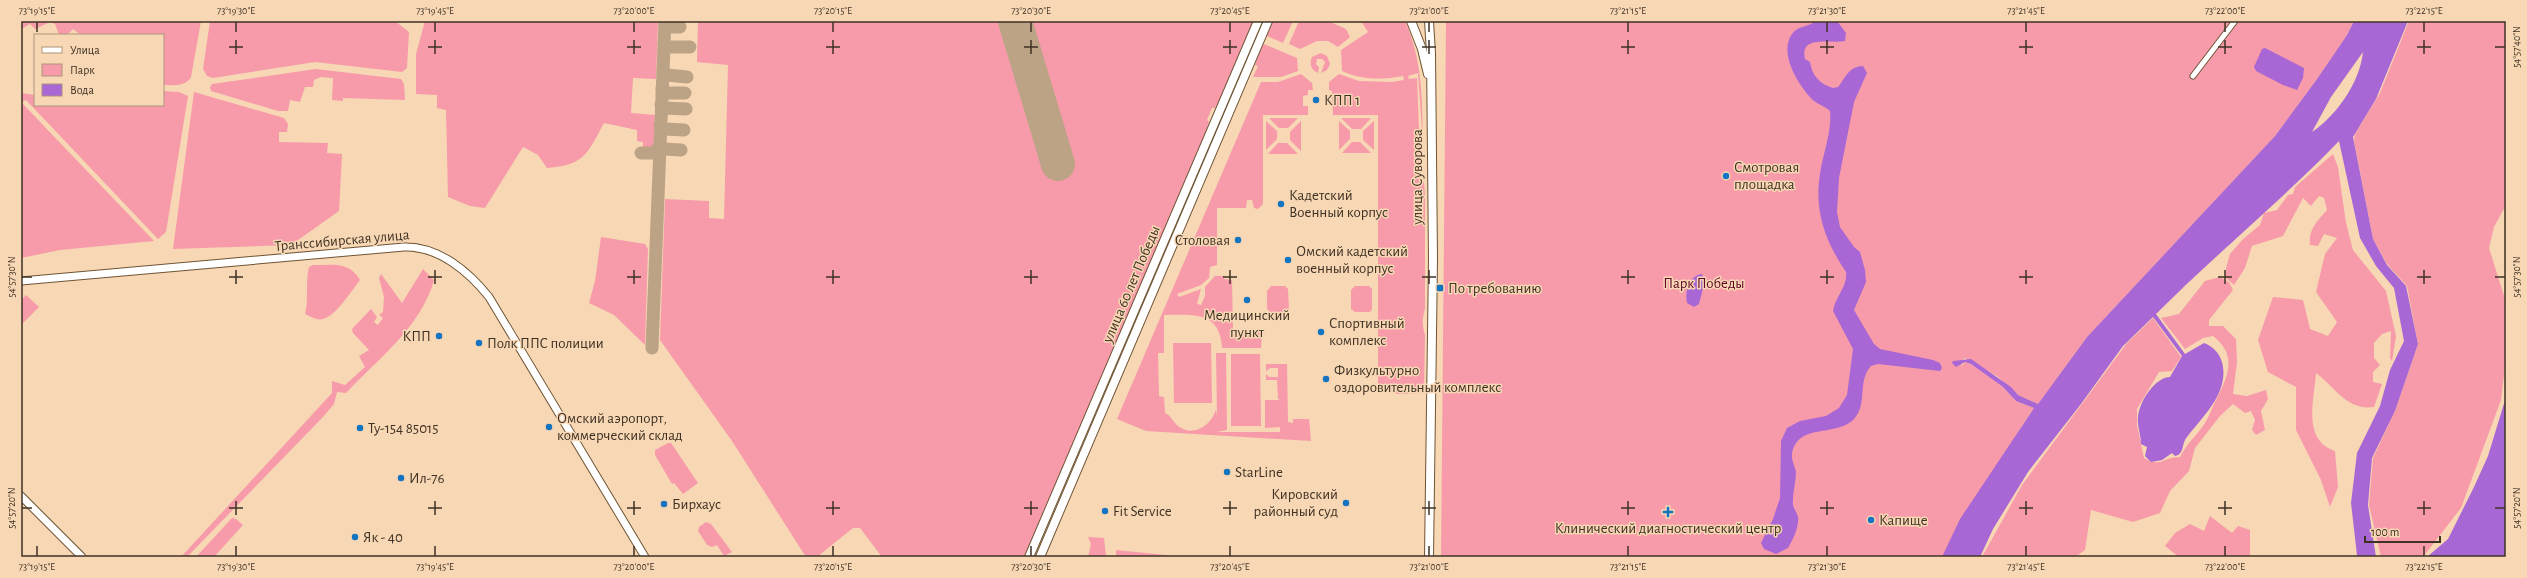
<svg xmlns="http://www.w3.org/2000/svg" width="2527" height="578" font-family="'Alegreya Sans',sans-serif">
<rect width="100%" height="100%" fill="#f7d7b4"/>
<g fill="#f79baa">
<path d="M21 21H201L191 77C186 87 172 85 163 85V35H81L73 29 67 35H59L55 24 50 22 35 29 30 24 21 29Z"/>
<path d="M210 21H395L409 32 407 68 402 72 315 62 213 78 207 76 203 69Z"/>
<path d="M425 21H658L656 79 633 78 631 113 655 115 654 151 643 150V142L637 141V130L604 123C587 154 585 165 547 168L538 155 523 147 485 208 470 206 448 197 446 110 437 108V95L416 94V54Z"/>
<path d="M698 21H1254L1222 97 1215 108H1212L1207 120 1209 121 1205 135 1026 557H882L860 528H853L817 557H806L732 441 660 340 665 199 709 201V218L724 219 728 65 697 62Z"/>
<path d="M1272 21H1293L1283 43 1267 36Z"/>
<path d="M1299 21H1328L1346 29 1350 37 1338 47 1328 41H1317L1300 49 1289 44Z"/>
<path d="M1361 21H1405C1423 61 1422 101 1423 144L1418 73 1408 76 1409 79 1417 78 1421 182H1424L1425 195V308C1422 320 1422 324 1425 335L1424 393 1396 394V390H1378V115H1333L1332 91 1329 90V82L1339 74 1359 81 1392 82 1404 80 1403 76C1382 80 1361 80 1342 71L1341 50 1368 32Z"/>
<path d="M1446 21H2354L2347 35 2317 79 2275 136 2087 337 2038 404 2018 395 1997 376 1964 358 1961 367 1965 362 1971 364 2003 387 2016 401 2034 408 2021 427 1944 557H1441Z"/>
<path d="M2409 21H2506V205L2494 227 2489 248 2506 302V358L2501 400 2461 508 2423 557H2381L2369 505 2373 458 2395 411 2418 344 2407 286 2387 264 2373 239 2354 141 2355 134 2380 93Z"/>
<path d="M1264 44 1297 58 1298 71 1281 77H1253L1258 66 1255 65 1258 54Z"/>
<path d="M1321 53 1327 56 1330 64 1327 70 1321 73 1325 62 1322 59H1317L1316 64 1319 67 1318 73C1311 70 1309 64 1312 57Z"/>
<path d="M316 69 401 79 404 84 405 100 343 98V101L332 100 333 78 321 77 314 80 313 87H305L300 102 290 100 288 111H278L211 91 210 87 212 84Z"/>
<path d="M1301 74 1312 83 1313 90H1308V95L1303 96V106H1308V115H1263V204L1258 209 1254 208 1252 200H1247L1246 208H1217V265L1210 267 1209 278 1201 285 1177 294 1179 297 1201 289 1197 304 1201 305 1205 296V287L1215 276H1224V279L1232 280 1233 332H1262L1261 348H1222C1220 310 1192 315 1164 315V353H1158L1159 396 1164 397 1165 413C1170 414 1173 422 1178 426 1193 438 1212 425 1216 409L1217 417 1216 353H1226L1227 430 1217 432H1280V427L1265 428V400H1280L1278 399 1277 380H1266V374L1269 377H1278V368H1270L1266 371V364H1287L1288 422 1293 423V419H1309L1311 441 1146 431 1117 419 1261 82H1278Z"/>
<path d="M163 91 179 92 188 96 166 232 158 239 26 100 21 102 154 241 60 250 21 258V93L35 95V105H163Z"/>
<path d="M194 92 284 118 288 124 287 132H279V142L328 143 327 153 342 154 339 211 291 245 173 249Z"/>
<path d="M1269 118H1298L1288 128H1279Z"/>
<path d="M1341 118H1371L1361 129H1352Z"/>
<path d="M1266 121 1277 131V139L1266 150Z"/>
<path d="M1301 121V151L1290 140V132Z"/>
<path d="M1339 121 1350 131V139L1339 150Z"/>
<path d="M1374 121V150L1363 140V131Z"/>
<path d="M1352 142H1360L1371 153H1342Z"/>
<path d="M1278 143H1287L1298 154H1268Z"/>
<path d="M2333 154 2338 167 2346 223 2353 250 2386 291 2396 336 2392 361 2390 358 2391 331 2382 334 2374 343V358L2380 365 2373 372V382L2382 384 2374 407C2347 411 2335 387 2316 373 2314 401 2302 440 2335 451L2338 487 2330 507 2321 480 2296 430V387L2268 372 2258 340 2273 297 2303 300 2310 329 2328 336 2337 322 2316 292 2325 254 2337 238 2324 234 2318 246 2310 245C2308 230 2317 221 2327 210L2324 198 2319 196 2311 206 2303 198 2283 236 2252 246 2245 268 2234 285 2226 278V268L2230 254 2243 239 2260 225 2264 213 2277 210 2288 195 2293 194 2295 187Z"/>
<path d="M601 237 645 244 648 249 645 345 614 315 589 303 595 281Z"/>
<path d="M313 265C333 265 349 261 360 280 352 290 336 316 323 319 317 321 310 316 305 314 309 298 305 283 309 267Z"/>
<path d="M423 269 434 280C421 327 378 359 346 393L337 392 334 404 322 418 187 557H181L332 393V381L345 385 365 367 359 356 369 350 353 333 352 329 371 309 377 317 374 322 378 325 383 318 379 315 383 312 384 297 379 278 381 274 402 303Z"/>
<path d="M2220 277 2229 282 2233 290 2209 320V326H2223L2236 339 2237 362 2233 394 2247 396 2266 390 2268 399 2261 411 2265 430 2256 435 2252 430 2255 420 2251 411 2245 413 2233 404 2220 416 2195 448 2189 471 2170 491 2160 513 2133 522 2091 510 2085 550 2075 557H1982L2022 485 2127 343 2153 318 2181 357 2172 371 2159 372 2137 409V425L2144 458C2161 468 2163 457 2180 457 2186 445 2195 437 2202 427 2208 420 2211 410 2215 402 2227 378 2239 356 2213 336L2203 338 2185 349 2161 318 2179 314 2205 281Z"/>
<path d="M1271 286H1285L1288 289 1289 309 1286 312 1271 313 1267 309V291Z"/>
<path d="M1355 286H1369L1372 289V309L1370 312H1355L1351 309V290Z"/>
<path d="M26 295 39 307 21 325V300Z"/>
<path d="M1173 343H1211L1212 403H1174Z"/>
<path d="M1231 354H1260L1261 426H1231Z"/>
<path d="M668 443H671L698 483 683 494 674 483 672 484 655 455V450Z"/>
<path d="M2210 516 2232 533 2238 526 2250 530V557H2179L2165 546 2175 533 2190 524 2204 531Z"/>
<path d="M232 518 236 519 243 525 214 557H196Z"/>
<path d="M706 522 711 524 732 552 724 556 717 545 712 547 707 545 698 531 699 527Z"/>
<path d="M1088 537 1104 538 1106 557H1088L1091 544Z"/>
<path d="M1116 550 1185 557H1116Z"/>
</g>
<g fill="#a867d5" fill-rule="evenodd">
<path d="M1815 21H1837L1846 33 1845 41C1832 44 1799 34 1805 59L1810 62C1812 76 1820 84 1833 88L1838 87C1846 77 1848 67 1863 66L1867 73 1854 102 1839 178 1837 212 1840 227 1854 247 1860 252 1865 270 1866 282 1854 310 1874 344 1880 349 1933 360 1940 363 1942 368 1940 371 1878 364 1871 366C1857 381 1868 404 1854 419 1835 438 1798 422 1792 454 1791 460 1795 466 1796 472 1796 483 1792 494 1793 505 1794 509 1797 513 1798 517 1799 528 1793 539 1788 548L1776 554 1764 549 1761 543 1773 519 1780 498 1781 441 1787 428 1800 421 1826 416 1839 408 1847 395 1853 349 1833 311C1835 297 1848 286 1846 272 1825 241 1814 211 1820 174 1823 153 1832 132 1830 111 1825 106 1819 105 1814 101 1799 87 1778 53 1792 34 1798 25 1808 28 1815 21Z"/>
<path d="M2354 21H2408L2376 99 2353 137 2373 239 2387 265 2406 286 2418 344 2395 411 2372 458 2368 505 2376 557H2358L2357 555 2351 503 2357 453 2380 406 2390 370 2404 341 2394 288 2376 266 2360 238 2339 141C2281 201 2216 254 2156 314L2185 354 2204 343C2214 347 2219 353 2222 362 2230 392 2203 416 2187 437 2181 444 2185 454 2175 456L2172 453 2162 460 2151 462 2145 456 2147 447 2141 444C2141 435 2137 426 2138 417 2139 402 2155 377 2170 377L2182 356 2153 317 2123 346 2081 404 2028 472 1993 529 1980 557H1942L1960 519 2034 408 2016 401 2003 387 1971 364 1965 362 1956 367 1952 363 1953 361 1971 359 2011 387 2018 395 2038 404 2087 337 2275 136 2317 79 2347 35ZM2363 52C2360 82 2337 115 2312 132L2331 97Z"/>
<path d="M2265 48 2304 68 2303 78 2297 90 2283 85 2256 71 2254 67 2262 49Z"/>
<path d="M1702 274C1706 281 1701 296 1699 304L1694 307 1687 303C1685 291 1688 276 1702 274Z"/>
<path d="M2506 397V557H2427L2448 539 2474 487 2488 456Z"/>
</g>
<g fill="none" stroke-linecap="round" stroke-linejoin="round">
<g stroke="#bda386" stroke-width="13">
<path d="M665 24 669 27H680"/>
<path d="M664 44 668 47H690"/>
<path d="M663 72 667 75 687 77"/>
<path d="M662 89 666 93H685"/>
<path d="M661 105 664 108 686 109"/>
<path d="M660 125 664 129 684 130"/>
<path d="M659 146 664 149 681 150"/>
<path d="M641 153H654L659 148"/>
<path d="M652 348 665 21"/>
</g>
<path stroke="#bda386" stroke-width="34" d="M1015 21 1058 164"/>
<defs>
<path id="minor" d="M2193 76 2235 21"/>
<g id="secondary">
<path d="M21 281 404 247C439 246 469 272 489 297L645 557"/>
<path d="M21 496 82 557"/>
</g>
<g id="primary">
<path d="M1411 21 1422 49 1428 74"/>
<path d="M1029 557 1258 21"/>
<path d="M1040 557 1268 21"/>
<path d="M1429 557 1433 259 1431 53 1429 21"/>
</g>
</defs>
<use href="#minor" stroke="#6f5434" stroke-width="7"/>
<use href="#secondary" stroke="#6f5434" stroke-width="9"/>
<use href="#primary" stroke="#6f5434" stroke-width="10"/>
<use href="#minor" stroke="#fff" stroke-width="5"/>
<use href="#secondary" stroke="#fff" stroke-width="7"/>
<use href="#primary" stroke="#fff" stroke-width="8"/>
</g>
<path fill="none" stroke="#3f3224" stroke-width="1.5" d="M37 22V32M236 22V32M435 22V32M634 22V32M833 22V32M1031 22V32M1230 22V32M1429 22V32M1628 22V32M1827 22V32M2026 22V32M2225 22V32M2424 22V32M236 40V54M435 40V54M634 40V54M833 40V54M1031 40V54M1230 40V54M1429 40V54M1628 40V54M1827 40V54M2026 40V54M2225 40V54M2424 40V54M229 47H243M428 47H442M627 47H641M826 47H840M1024 47H1038M1223 47H1237M1422 47H1436M1621 47H1635M1820 47H1834M2019 47H2033M2218 47H2232M2417 47H2431M2495 47H2505M236 270V284M435 270V284M634 270V284M833 270V284M1031 270V284M1230 270V284M1429 270V284M1628 270V284M1827 270V284M2026 270V284M2225 270V284M2424 270V284M22 277H32M229 277H243M428 277H442M627 277H641M826 277H840M1024 277H1038M1223 277H1237M1422 277H1436M1621 277H1635M1820 277H1834M2019 277H2033M2218 277H2232M2417 277H2431M2495 277H2505M236 501V515M435 501V515M634 501V515M833 501V515M1031 501V515M1230 501V515M1429 501V515M1628 501V515M1827 501V515M2026 501V515M2225 501V515M2424 501V515M22 508H32M229 508H243M428 508H442M627 508H641M826 508H840M1024 508H1038M1223 508H1237M1422 508H1436M1621 508H1635M1820 508H1834M2019 508H2033M2218 508H2232M2417 508H2431M2495 508H2505M37 546V556M236 546V556M435 546V556M634 546V556M833 546V556M1031 546V556M1230 546V556M1429 546V556M1628 546V556M1827 546V556M2026 546V556M2225 546V556M2424 546V556"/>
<g fill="#1474c0" stroke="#f7d7b4" stroke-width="1.5">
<circle cx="1316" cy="100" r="4"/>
<circle cx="1726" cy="176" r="4"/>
<circle cx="1281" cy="204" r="4"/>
<circle cx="1238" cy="240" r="4"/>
<circle cx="1288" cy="260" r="4"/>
<rect x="1436" y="284" width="8" height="8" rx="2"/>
<circle cx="1247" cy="300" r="4"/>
<circle cx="1321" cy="332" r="4"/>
<circle cx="439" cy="336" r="4"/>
<circle cx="479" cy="343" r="4"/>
<circle cx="1326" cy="379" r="4"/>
<circle cx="549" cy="427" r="4"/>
<circle cx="360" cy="428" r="4"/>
<circle cx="1227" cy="472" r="4"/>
<circle cx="401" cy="478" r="4"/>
<circle cx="1346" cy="503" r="4"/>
<circle cx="664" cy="504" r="4"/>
<circle cx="1105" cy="511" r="4"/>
<path d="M1666 506h4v4h4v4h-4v4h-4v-4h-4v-4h4z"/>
<circle cx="1871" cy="520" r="4"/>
<circle cx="355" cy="537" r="4"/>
</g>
<g text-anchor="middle" stroke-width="3" stroke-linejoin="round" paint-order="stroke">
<g font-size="15" fill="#3f3224" stroke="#f7d7b4" text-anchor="start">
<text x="1324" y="105">КПП 1</text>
<text x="1734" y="172">Смотровая<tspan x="1734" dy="17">площадка</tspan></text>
<text x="1289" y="200">Кадетский<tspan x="1289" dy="17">Военный корпус</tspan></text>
<text x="1230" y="245" text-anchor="end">Столовая</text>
<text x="1296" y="256">Омский кадетский<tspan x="1296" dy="17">военный корпус</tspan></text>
<text x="1448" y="293">По требованию</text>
<text x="1247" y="320" text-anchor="middle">Медицинский<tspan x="1247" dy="17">пункт</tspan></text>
<text x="1329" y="328">Спортивный<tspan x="1329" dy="17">комплекс</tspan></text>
<text x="431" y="341" text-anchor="end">КПП</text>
<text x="487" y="348">Полк ППС полиции</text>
<text x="1334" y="375">Физкультурно<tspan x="1334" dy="17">оздоровительный комплекс</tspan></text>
<text x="557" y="423">Омский аэропорт,<tspan x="557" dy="17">коммерческий склад</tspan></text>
<text x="368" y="433">Ту-154 85015</text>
<text x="1235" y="477">StarLine</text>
<text x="409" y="483">Ил-76</text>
<text x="1338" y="499" text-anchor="end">Кировский<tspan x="1338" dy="17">районный суд</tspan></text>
<text x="672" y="509">Бирхаус</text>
<text x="1113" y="516">Fit Service</text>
<text x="1879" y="525">Капище</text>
<text x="1668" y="533" text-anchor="middle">Клинический диагностический центр</text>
<text x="363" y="542">Як - 40</text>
</g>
<g font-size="15" fill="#3f3224" stroke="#f7d7b4">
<text transform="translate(1417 177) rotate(-90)" y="5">улица Суворова</text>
<text transform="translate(342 240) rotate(-5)" y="5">Транссибирская улица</text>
<text transform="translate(1131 284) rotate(-67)" y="5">улица 60 лет Победы</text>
</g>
<g font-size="15" fill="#600725" stroke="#f7d7b4">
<text x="1704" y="288">Парк Победы</text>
</g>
</g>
<rect width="2527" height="578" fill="none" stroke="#f7d7b4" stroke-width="44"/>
<rect x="34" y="34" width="130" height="72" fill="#f7d7b4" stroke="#ad957a"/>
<rect x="42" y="47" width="20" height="6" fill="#ffffff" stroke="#ad957a"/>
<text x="70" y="54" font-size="12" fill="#3f3224">Улица</text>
<rect x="42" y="64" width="20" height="12" fill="#f79baa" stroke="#ad957a"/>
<text x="70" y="74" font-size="12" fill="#3f3224">Парк</text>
<rect x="42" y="84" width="20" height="12" fill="#a867d5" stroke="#ad957a"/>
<text x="70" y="94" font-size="12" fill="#3f3224">Вода</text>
<path d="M2365 536v6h75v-6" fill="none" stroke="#3f3224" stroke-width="2"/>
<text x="2371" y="536" font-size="12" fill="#3f3224" stroke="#f7d7b4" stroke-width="3" paint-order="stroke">100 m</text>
<rect x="22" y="22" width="2483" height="534" fill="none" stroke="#3f3224" stroke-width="1.5"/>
<g font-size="10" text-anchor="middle" fill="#3f3224">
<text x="37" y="14">73°19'15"E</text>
<text x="236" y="14">73°19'30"E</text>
<text x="435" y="14">73°19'45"E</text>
<text x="634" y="14">73°20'00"E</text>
<text x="833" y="14">73°20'15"E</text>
<text x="1031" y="14">73°20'30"E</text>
<text x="1230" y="14">73°20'45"E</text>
<text x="1429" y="14">73°21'00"E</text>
<text x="1628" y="14">73°21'15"E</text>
<text x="1827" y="14">73°21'30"E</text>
<text x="2026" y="14">73°21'45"E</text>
<text x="2225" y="14">73°22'00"E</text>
<text x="2424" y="14">73°22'15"E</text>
<text transform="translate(2516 47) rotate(-90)" y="4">54°57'40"N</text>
<text transform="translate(11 277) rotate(-90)" y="4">54°57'30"N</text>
<text transform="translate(2516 277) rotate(-90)" y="4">54°57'30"N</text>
<text transform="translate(11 508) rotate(-90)" y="4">54°57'20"N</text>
<text transform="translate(2516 508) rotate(-90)" y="4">54°57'20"N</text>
<text x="37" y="570">73°19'15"E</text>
<text x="236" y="570">73°19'30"E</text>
<text x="435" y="570">73°19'45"E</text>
<text x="634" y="570">73°20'00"E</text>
<text x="833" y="570">73°20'15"E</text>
<text x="1031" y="570">73°20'30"E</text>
<text x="1230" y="570">73°20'45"E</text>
<text x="1429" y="570">73°21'00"E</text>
<text x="1628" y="570">73°21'15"E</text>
<text x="1827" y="570">73°21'30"E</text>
<text x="2026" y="570">73°21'45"E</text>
<text x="2225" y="570">73°22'00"E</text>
<text x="2424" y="570">73°22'15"E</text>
</g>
</svg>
